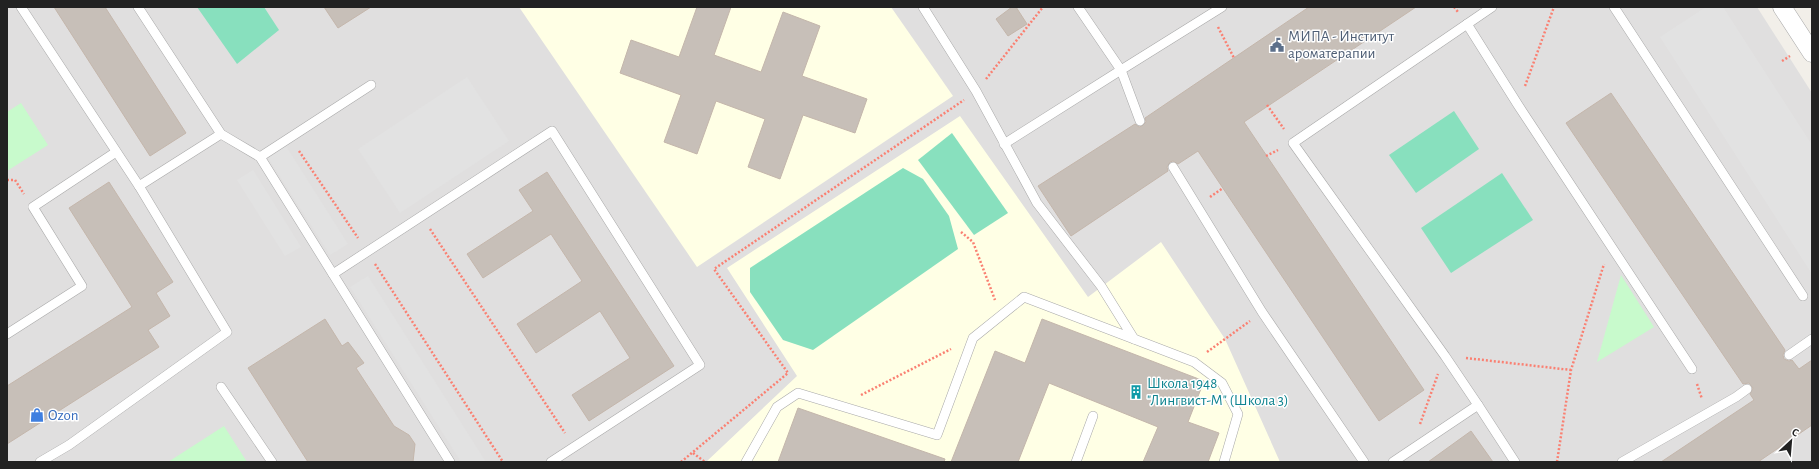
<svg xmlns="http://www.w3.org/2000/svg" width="1819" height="469" font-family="'Alegreya Sans',sans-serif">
<rect width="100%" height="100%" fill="#f2efe9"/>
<path fill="#e0dfdf" d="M7 7H1757L1812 93V462H7Z"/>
<g fill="#ffffe5">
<path d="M519 7H891L953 96 697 267Z"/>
<path d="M960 116 1088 297 1161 242 1225 339 1280 462H706L797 376 727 268Z"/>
</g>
<g fill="#c8facc">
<path d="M21 103 48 145 7 171V112Z"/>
<path d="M1621 275 1654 327 1597 362Z"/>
<path d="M224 426 247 462H168Z"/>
</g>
<g fill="#88e0be">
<path d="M197 7H264L279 30 237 64Z"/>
<path d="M1454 111 1479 149 1416 193 1389 155Z"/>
<path d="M952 133 1008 213 974 235 918 160Z"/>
<path d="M903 168 923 179 949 216 958 249 813 350 783 340 750 292V268Z"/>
<path d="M1502 173 1533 220 1451 273 1421 228Z"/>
</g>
<g fill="#e2e2e2">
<path d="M1706 7H1723L1812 145V274L1660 37Z"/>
<path d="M467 77 509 141 400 213 358 149Z"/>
<path d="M286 146 348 244 330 255 268 158Z"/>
<path d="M253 170 301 247 285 256 237 180Z"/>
<path d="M368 276 486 462H461L350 287Z"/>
</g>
<g fill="#c7bfb8" stroke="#c4b6ab">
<path d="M54 7H105L186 133 150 156Z"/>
<path d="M324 7H371L338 28Z"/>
<path d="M697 7H731L714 55 761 72 783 12 820 26 802 76 867 99 855 133 803 115 780 179 748 167 765 119 716 101 697 154 664 142 681 95 620 73 631 40 679 57Z"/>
<path d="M1012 7H1016L1027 24 1008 36 996 19Z"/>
<path d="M1309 7H1416L1244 122 1424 390 1379 421 1198 151 1178 164 1173 161 1170 162 1167 167 1168 171 1071 236 1038 186 1135 124 1139 127 1142 126 1146 122 1145 118Z"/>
<path d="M1611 93 1785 350 1783 355 1784 359 1789 361 1792 360 1799 369 1812 360V425L1758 462H1661L1754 400 1750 394 1753 388 1749 383 1743 384 1566 123Z"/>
<path d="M547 172 674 366 589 421 572 395 630 358 600 311 536 353 517 324 582 281 551 234 483 278 467 254 533 211 519 190Z"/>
<path d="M109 182 173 282 156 293 170 316 148 330 159 347 7 444V386L132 307 69 208Z"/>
<path d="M325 319 342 346 348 342 364 363 356 368 394 426 409 435 415 444 413 462H308L248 368Z"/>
<path d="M1042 319 1204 381 1188 422 1219 433 1208 462H1143L1158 427 1049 383 1018 462H951L995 351 1025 363Z"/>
<path d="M798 408 945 459 944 462H778Z"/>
<path d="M1471 431 1493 462H1428Z"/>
</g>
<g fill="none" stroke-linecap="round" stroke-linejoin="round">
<defs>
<g id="lane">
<path d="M21 7 139 186 221 134"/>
<path d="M138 7 221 134 260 157 450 462"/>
<path d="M1614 7 1803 296"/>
<path d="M1467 24 1518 105 1692 369"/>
<path d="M1140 121 1121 70 1222 7"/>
<path d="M1004 144 1121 70 1078 7"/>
<path d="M260 157 371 85"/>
<path d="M1173 167 1262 312 1364 462"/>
<path d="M333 274 552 131 700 365 551 462"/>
<path d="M7 334 82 286 33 207 116 152"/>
<path d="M1134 339 1194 362 1222 383 1238 414 1224 462"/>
<path d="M1789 355 1812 339"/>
<path d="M221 387 272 462"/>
<path d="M1478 405 1445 356 1293 143 1492 7"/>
<path d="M40 462 69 445 227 332 139 186"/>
<path d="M746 462 777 407 798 393 937 435 973 338 1024 297 1134 339 1101 286 1037 203 976 91 923 7"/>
<path d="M1076 462 1093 416"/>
<path d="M1393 462 1478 405 1515 462"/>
<path d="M1622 462 1736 397 1747 389"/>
</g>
<path id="street" d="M1782 7 1812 53"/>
</defs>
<use href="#lane" stroke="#a9a9a9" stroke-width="10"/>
<use href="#street" stroke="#a9a9a9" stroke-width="19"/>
<g stroke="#fa8072" stroke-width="2.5" stroke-dasharray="2 2" stroke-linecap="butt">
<path d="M971 7V8"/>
<path d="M1454 7 1458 12"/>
<path d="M1218 27 1234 58"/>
<path d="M1782 61 1790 56"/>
<path d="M986 79 1043 7"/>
<path d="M1525 86 1554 7"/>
<path d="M1267 105 1284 129"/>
<path d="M299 151 358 238"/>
<path d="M1266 156 1278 150"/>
<path d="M7 180H15L24 194"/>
<path d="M1210 197 1223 188"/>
<path d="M430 229 565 433"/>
<path d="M961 232 973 242 995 300"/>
<path d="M375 264 503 462"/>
<path d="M1207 352 1250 321"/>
<path d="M1466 358 1571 370"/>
<path d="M1697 384 1702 399"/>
<path d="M861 395 951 349"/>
<path d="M1420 424 1438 374"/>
<path d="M693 453 705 462"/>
<path d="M681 462 788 373 714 269 964 100"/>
<path d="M1557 462 1571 370 1604 264"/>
</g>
<use href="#lane" stroke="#fff" stroke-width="9"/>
<use href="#street" stroke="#fff" stroke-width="18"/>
</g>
<defs>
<symbol id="civic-bare" viewBox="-9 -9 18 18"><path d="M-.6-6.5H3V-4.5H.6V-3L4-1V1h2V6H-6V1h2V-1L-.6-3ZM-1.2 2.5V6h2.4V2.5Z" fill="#5c6f8a" stroke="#fff" stroke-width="2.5" paint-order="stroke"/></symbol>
<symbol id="building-bare" viewBox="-9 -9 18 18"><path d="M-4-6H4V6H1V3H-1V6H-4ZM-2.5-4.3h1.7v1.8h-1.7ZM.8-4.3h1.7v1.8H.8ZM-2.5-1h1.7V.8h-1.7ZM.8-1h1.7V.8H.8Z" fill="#0f9aa8" stroke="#fff" stroke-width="2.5" paint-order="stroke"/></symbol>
<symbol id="shop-bare" viewBox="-9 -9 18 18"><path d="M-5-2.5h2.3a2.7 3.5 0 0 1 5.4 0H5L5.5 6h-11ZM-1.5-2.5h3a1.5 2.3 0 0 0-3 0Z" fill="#3f7fe0" stroke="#fff" stroke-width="2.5" paint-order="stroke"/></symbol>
</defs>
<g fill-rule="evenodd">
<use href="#civic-bare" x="1267" y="35" width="20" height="20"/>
<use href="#building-bare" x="1126" y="382" width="20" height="20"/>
<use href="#shop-bare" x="27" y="405" width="20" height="20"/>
</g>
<g text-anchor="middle" stroke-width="3" stroke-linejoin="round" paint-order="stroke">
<g font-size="15" fill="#4e5e75" stroke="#fff" text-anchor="start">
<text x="1288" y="41">МИПА - Институт<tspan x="1288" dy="17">ароматерапии</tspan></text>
</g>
<g font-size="15" fill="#0d838f" stroke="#fff" text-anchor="start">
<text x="1147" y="388">Школа 1948<tspan x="1147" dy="17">"Лингвист-М" (Школа 3)</tspan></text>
</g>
<g font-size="15" fill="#366cbe" stroke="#fff" text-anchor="start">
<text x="48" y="420">Ozon</text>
</g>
</g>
<rect width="1819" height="469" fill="none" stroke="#222222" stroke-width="16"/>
<g transform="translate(1791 441) rotate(26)" stroke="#ffffff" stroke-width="3" paint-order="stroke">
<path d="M0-3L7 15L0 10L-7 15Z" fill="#222222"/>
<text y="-6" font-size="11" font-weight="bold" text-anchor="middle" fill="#222222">С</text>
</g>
</svg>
